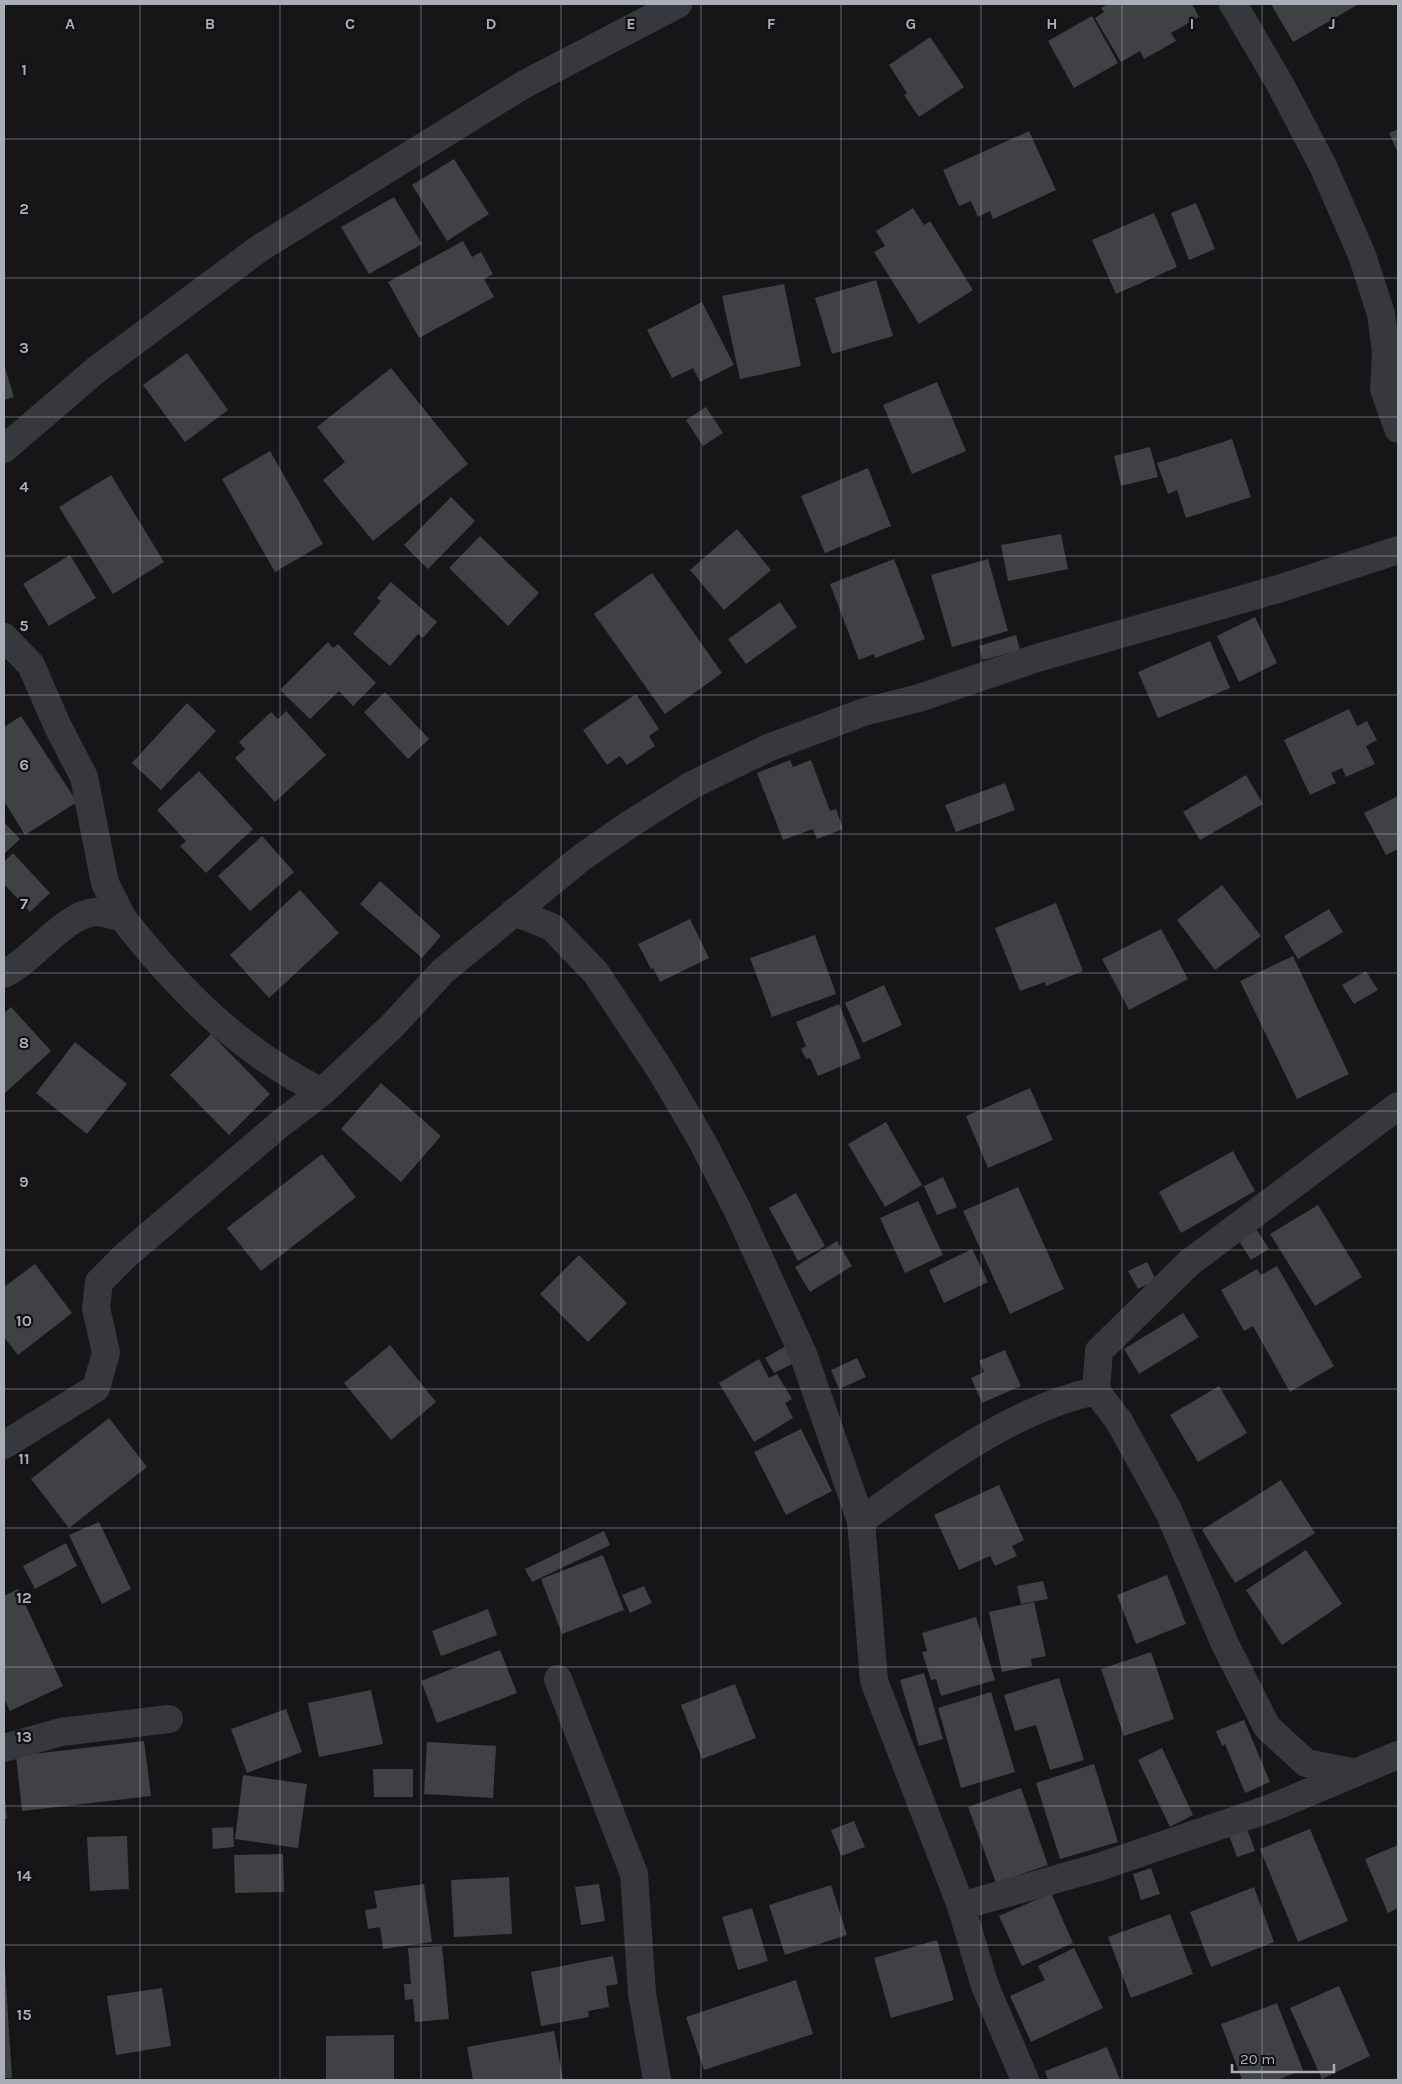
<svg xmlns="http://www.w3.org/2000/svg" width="1402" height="2084" font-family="Karla,sans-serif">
<rect width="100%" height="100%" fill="#161618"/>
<g fill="#404145">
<path d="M1108 4H1192L1199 17 1171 33 1176 41 1144 59 1140 51 1121 62 1095 18 1104 12 1101 8Z"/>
<path d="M1271 4H1359L1293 42Z"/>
<path d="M1092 16 1118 63 1074 88 1048 41Z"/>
<path d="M930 37 964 87 919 117 904 95 907 93 889 65Z"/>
<path d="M1398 129V153L1389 133Z"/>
<path d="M1029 131 1056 190 993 219 990 211 978 217 971 201 959 206 943 170Z"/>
<path d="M454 159 489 214 447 241 412 185Z"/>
<path d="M394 197 422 244 369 274 341 227Z"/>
<path d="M1196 203 1215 249 1189 260 1171 213Z"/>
<path d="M913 208 924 225 930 221 973 290 919 324 874 252 885 246 876 231Z"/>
<path d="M1154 213 1177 267 1116 294 1092 240Z"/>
<path d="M463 241 472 257 481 252 493 274 484 279 494 297 419 338 388 282Z"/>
<path d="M876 280 893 336 832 354 815 298Z"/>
<path d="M784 284 801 366 740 379 722 296Z"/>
<path d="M702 302 734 365 700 382 693 368 672 378 647 330Z"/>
<path d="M187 353 228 410 185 442 143 385Z"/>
<path d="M4 364 14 397 4 400Z"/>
<path d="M391 368 468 464 373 541 323 480 345 462 317 427Z"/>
<path d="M937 382 966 451 912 474 883 405Z"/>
<path d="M706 407 723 433 703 446 686 420Z"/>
<path d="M1232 439 1251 497 1186 518 1177 490 1168 494 1157 463Z"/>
<path d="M1150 447 1158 477 1121 486 1114 456Z"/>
<path d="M270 451 323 544 275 572 222 479Z"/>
<path d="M868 468 891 526 825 553 801 496Z"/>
<path d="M111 475 164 562 113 594 59 507Z"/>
<path d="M451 497 475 521 428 569 404 545Z"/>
<path d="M737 529 771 570 724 610 690 570Z"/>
<path d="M1061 534 1068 569 1008 581 1001 545Z"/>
<path d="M480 536 539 593 508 626 449 568Z"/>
<path d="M70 555 96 598 49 626 23 584Z"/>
<path d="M894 559 925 639 875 658 874 654 859 660 830 584Z"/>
<path d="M988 559 1008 631 952 647 931 575Z"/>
<path d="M652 573 722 673 665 714 594 614Z"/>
<path d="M391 582 437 622 423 638 418 634 390 666 353 634 381 601 377 598Z"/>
<path d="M780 602 797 627 746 664 728 639Z"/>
<path d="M1255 617 1277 663 1239 682 1217 636Z"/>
<path d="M1016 635 1020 650 983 660 979 646Z"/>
<path d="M1210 641 1230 688 1158 718 1138 672Z"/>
<path d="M328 642 333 648 338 644 376 683 353 706 339 691 310 719 280 690Z"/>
<path d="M385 692 429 739 408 759 364 712Z"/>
<path d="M636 694 659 729 649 736 655 746 627 765 620 756 607 765 583 730Z"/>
<path d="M187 703 216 731 161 790 132 763Z"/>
<path d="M1349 709 1357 726 1367 721 1377 740 1366 746 1375 764 1346 777 1342 768 1331 773 1336 783 1310 795 1284 740Z"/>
<path d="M286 711 326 755 275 802 235 758 245 749 239 742 271 712 278 719Z"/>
<path d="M21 716 77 802 25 835 4 801V727Z"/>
<path d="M790 760 793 767 811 760 830 811 836 809 843 829 817 839 813 829 783 840 757 773Z"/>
<path d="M199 771 253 829 206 873 180 846 186 841 157 810Z"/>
<path d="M1246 775 1263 804 1200 840 1183 812Z"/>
<path d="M1005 783 1015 810 956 832 945 805Z"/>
<path d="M1398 796V849L1386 855 1364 813Z"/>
<path d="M4 822 20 839 4 854Z"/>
<path d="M262 836 294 872 250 911 218 876Z"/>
<path d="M13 853 50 893 30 912 4 884V862Z"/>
<path d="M380 881 441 936 422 958 360 904Z"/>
<path d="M1222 885 1261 936 1215 970 1177 920Z"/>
<path d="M300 890 339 933 269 998 230 955Z"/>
<path d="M1056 903 1083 971 1046 986 1045 982 1020 991 995 928Z"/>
<path d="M1329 909 1343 932 1298 959 1284 936Z"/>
<path d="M690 919 709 958 660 982 653 968 651 969 638 944Z"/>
<path d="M1161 929 1188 979 1129 1010 1102 959Z"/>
<path d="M815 935 836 994 772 1017 750 958Z"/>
<path d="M1293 956 1349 1074 1297 1099 1240 981Z"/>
<path d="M1366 971 1378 990 1354 1004 1342 985Z"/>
<path d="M884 985 902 1025 863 1043 845 1003Z"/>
<path d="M839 1004 861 1058 818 1076 810 1058 806 1059 801 1049 806 1046 796 1022Z"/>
<path d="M11 1007 51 1051 4 1094V1013Z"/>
<path d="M211 1034 270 1094 229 1135 170 1075Z"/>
<path d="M75 1042 127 1084 87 1134 36 1093Z"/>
<path d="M381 1083 441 1136 401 1182 341 1129Z"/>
<path d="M1030 1088 1053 1140 988 1168 966 1116Z"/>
<path d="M886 1122 922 1185 885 1207 848 1144Z"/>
<path d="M1233 1151 1255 1191 1181 1233 1159 1192Z"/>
<path d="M322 1154 356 1197 261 1271 227 1228Z"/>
<path d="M943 1177 957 1207 937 1215 924 1186Z"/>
<path d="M1018 1187 1064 1289 1010 1314 963 1211Z"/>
<path d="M796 1193 825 1246 798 1261 769 1208Z"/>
<path d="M918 1201 943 1255 905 1273 880 1218Z"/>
<path d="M1318 1205 1362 1277 1315 1306 1270 1234Z"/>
<path d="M1257 1230 1269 1249 1251 1260 1239 1241Z"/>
<path d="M837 1241 852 1266 810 1292 795 1267Z"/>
<path d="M972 1249 988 1282 944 1303 929 1270Z"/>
<path d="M579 1255 627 1303 588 1342 540 1294Z"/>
<path d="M1147 1262 1156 1280 1138 1289 1128 1271Z"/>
<path d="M35 1264 72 1313 18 1355 4 1337V1287Z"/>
<path d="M1277 1266 1334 1366 1290 1392 1253 1326 1244 1331 1221 1290 1257 1269 1261 1275Z"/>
<path d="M1183 1313 1199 1337 1139 1374 1124 1349Z"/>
<path d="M390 1345 436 1402 391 1440 344 1383Z"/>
<path d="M786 1346 794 1363 774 1373 765 1358Z"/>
<path d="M1005 1350 1021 1386 982 1403 971 1378 984 1372 979 1361Z"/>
<path d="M857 1358 866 1377 839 1389 831 1370Z"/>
<path d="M759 1359 769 1378 777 1374 792 1399 785 1403 793 1418 754 1442 719 1383Z"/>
<path d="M1219 1386 1247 1433 1198 1462 1170 1415Z"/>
<path d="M109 1418 147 1467 69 1528 31 1479Z"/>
<path d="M801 1429 832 1491 786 1515 754 1452Z"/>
<path d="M1281 1480 1315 1533 1235 1583 1202 1530Z"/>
<path d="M999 1485 1024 1540 1012 1546 1017 1556 995 1566 990 1556 959 1570 934 1515Z"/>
<path d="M99 1522 131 1589 102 1604 69 1535Z"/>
<path d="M604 1531 610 1545 532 1582 525 1569Z"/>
<path d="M66 1543 77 1566 35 1589 23 1566Z"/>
<path d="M1306 1550 1342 1604 1282 1645 1246 1590Z"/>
<path d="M603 1555 624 1610 562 1634 541 1579Z"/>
<path d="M1167 1575 1186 1624 1136 1644 1117 1595Z"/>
<path d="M1043 1581 1048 1599 1021 1604 1017 1586Z"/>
<path d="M644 1586 652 1603 630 1613 622 1595Z"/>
<path d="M18 1589 63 1686 10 1711 4 1698V1596Z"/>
<path d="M1034 1602 1046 1656 1031 1659 1032 1666 1002 1672 989 1612Z"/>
<path d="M488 1609 497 1635 441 1656 432 1631Z"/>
<path d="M976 1617 995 1680 941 1696 936 1679 931 1680 922 1652 927 1651 922 1633Z"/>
<path d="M500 1650 517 1693 437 1723 421 1681Z"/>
<path d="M1151 1652 1174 1719 1124 1736 1101 1669Z"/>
<path d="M924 1673 943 1739 919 1746 900 1680Z"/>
<path d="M1059 1678 1084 1760 1050 1770 1036 1725 1015 1731 1004 1695Z"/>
<path d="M735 1684 756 1738 702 1759 681 1705Z"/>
<path d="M371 1690 383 1744 319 1757 308 1703Z"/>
<path d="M991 1692 1015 1772 961 1788 938 1708Z"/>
<path d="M286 1709 302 1752 247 1773 231 1729Z"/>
<path d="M1244 1720 1270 1782 1245 1793 1225 1744 1222 1746 1216 1731Z"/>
<path d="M144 1741 151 1796 22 1811 16 1756Z"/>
<path d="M427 1742 496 1746 493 1798 424 1794Z"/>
<path d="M1162 1748 1193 1815 1170 1827 1138 1760Z"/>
<path d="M1094 1764 1118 1842 1060 1859 1036 1783Z"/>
<path d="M373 1769H413V1797H374Z"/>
<path d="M243 1775 307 1784 298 1848 235 1839Z"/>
<path d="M1021 1788 1048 1865 996 1883 968 1807Z"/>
<path d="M4 1799H5L7 1819H4Z"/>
<path d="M854 1821 865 1847 841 1856 831 1830Z"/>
<path d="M1246 1826 1255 1851 1237 1857 1228 1833Z"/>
<path d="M233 1827 234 1847 213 1849 212 1828Z"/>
<path d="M1310 1829 1348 1921 1298 1942 1260 1849Z"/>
<path d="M127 1836 129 1889 90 1891 87 1837Z"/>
<path d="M1398 1845V1908L1388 1913 1365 1859Z"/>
<path d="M283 1854 284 1892 235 1893 234 1855Z"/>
<path d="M1151 1868 1160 1894 1141 1900 1133 1874Z"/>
<path d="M509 1877 512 1934 454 1937 451 1880Z"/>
<path d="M424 1884 432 1942 383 1949 380 1927 368 1929 365 1910 377 1908 374 1891Z"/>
<path d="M599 1884 605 1921 581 1925 575 1887Z"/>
<path d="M831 1885 847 1935 785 1955 769 1905Z"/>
<path d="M1254 1887 1274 1942 1211 1967 1190 1912Z"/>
<path d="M1051 1893 1073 1943 1022 1966 999 1916Z"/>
<path d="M752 1908 768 1961 738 1970 722 1917Z"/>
<path d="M1170 1914 1193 1974 1131 1998 1108 1937Z"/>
<path d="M937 1940 954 2000 891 2018 874 1958Z"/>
<path d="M442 1946 449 2019 415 2022 413 1999 405 2000 404 1984H411L408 1948Z"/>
<path d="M1074 1948 1103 2008 1031 2042 1010 1996 1045 1980 1038 1966Z"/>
<path d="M4 1952 12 2078H4Z"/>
<path d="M613 1956 618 1984 606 1986 609 2007 588 2011 589 2017 541 2026 531 1972Z"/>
<path d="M796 1980 813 2034 704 2070 686 2017Z"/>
<path d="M1339 1986 1370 2056 1322 2079 1290 2008Z"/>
<path d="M162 1988 171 2046 116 2055 107 1996Z"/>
<path d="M1277 2003 1303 2070 1277 2080H1242L1221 2024Z"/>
<path d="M554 2031 563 2080H473L467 2047Z"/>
<path d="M394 2035V2080H326V2036Z"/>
<path d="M1107 2047 1120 2080H1048L1045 2071Z"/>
</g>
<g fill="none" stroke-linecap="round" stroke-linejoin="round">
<g stroke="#37383d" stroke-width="28">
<path d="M1233 4 1280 84 1323 166 1362 255 1381 314 1386 352 1384 389 1398 429"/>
<path d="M4 449 96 370 260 248 523 85 678 4"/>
<path d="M4 637 31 665 58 727 84 777 105 883 122 917"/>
<path d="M514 912 552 927 596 973 661 1071 702 1141 737 1209 803 1354 861 1521 874 1681 961 1906 985 1986 1025 2080"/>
<path d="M4 974C33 960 63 916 94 912 102 912 114 916 122 917 178 989 239 1051 322 1092"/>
<path d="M1096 1391 1099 1351 1189 1263 1398 1106"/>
<path d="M4 1445 96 1388 106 1353 96 1308 99 1282 126 1255 280 1124 322 1092 393 1025 443 971 581 858 630 824 692 785 768 748 864 712 919 698 1037 658 1278 589 1398 550"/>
<path d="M861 1521C928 1472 1013 1408 1096 1391L1119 1421 1169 1512 1224 1642 1267 1727 1306 1763 1352 1772"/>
<path d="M558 1679 634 1874 642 1993 657 2080"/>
<path d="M4 1748 61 1732 169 1719"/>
<path d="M961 1906 1099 1867 1271 1808 1398 1755"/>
</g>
</g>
<path fill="none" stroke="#a8adb8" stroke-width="1" stroke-opacity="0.55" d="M140 4V2080M280 4V2080M421 4V2080M561 4V2080M701 4V2080M841 4V2080M981 4V2080M1122 4V2080M1262 4V2080M4 139H1398M4 278H1398M4 417H1398M4 556H1398M4 695H1398M4 834H1398M4 973H1398M4 1111H1398M4 1250H1398M4 1389H1398M4 1528H1398M4 1667H1398M4 1806H1398M4 1945H1398"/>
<g font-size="16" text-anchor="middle" font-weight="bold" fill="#a8adb8" stroke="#111113" stroke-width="4.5" stroke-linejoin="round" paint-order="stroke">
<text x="70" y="29">A</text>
<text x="210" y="29">B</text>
<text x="350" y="29">C</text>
<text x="491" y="29">D</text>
<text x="631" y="29">E</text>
<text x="771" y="29">F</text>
<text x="911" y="29">G</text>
<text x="1052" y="29">H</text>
<text x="1192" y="29">I</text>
<text x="1332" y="29">J</text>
<text x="24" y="75">1</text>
<text x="24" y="214">2</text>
<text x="24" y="353">3</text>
<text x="24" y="492">4</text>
<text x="24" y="631">5</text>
<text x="24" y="770">6</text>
<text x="24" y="909">7</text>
<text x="24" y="1048">8</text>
<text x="24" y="1187">9</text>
<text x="24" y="1326">10</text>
<text x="24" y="1464">11</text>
<text x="24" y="1603">12</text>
<text x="24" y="1742">13</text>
<text x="24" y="1881">14</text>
<text x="24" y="2020">15</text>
</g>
<rect width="1402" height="2084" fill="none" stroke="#a8adb8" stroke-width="10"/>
<path d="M1232 2064v8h102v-8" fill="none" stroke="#a8adb8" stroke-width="2.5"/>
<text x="1240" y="2064" font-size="15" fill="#a8adb8" stroke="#111113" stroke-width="4" paint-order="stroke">20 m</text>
</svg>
